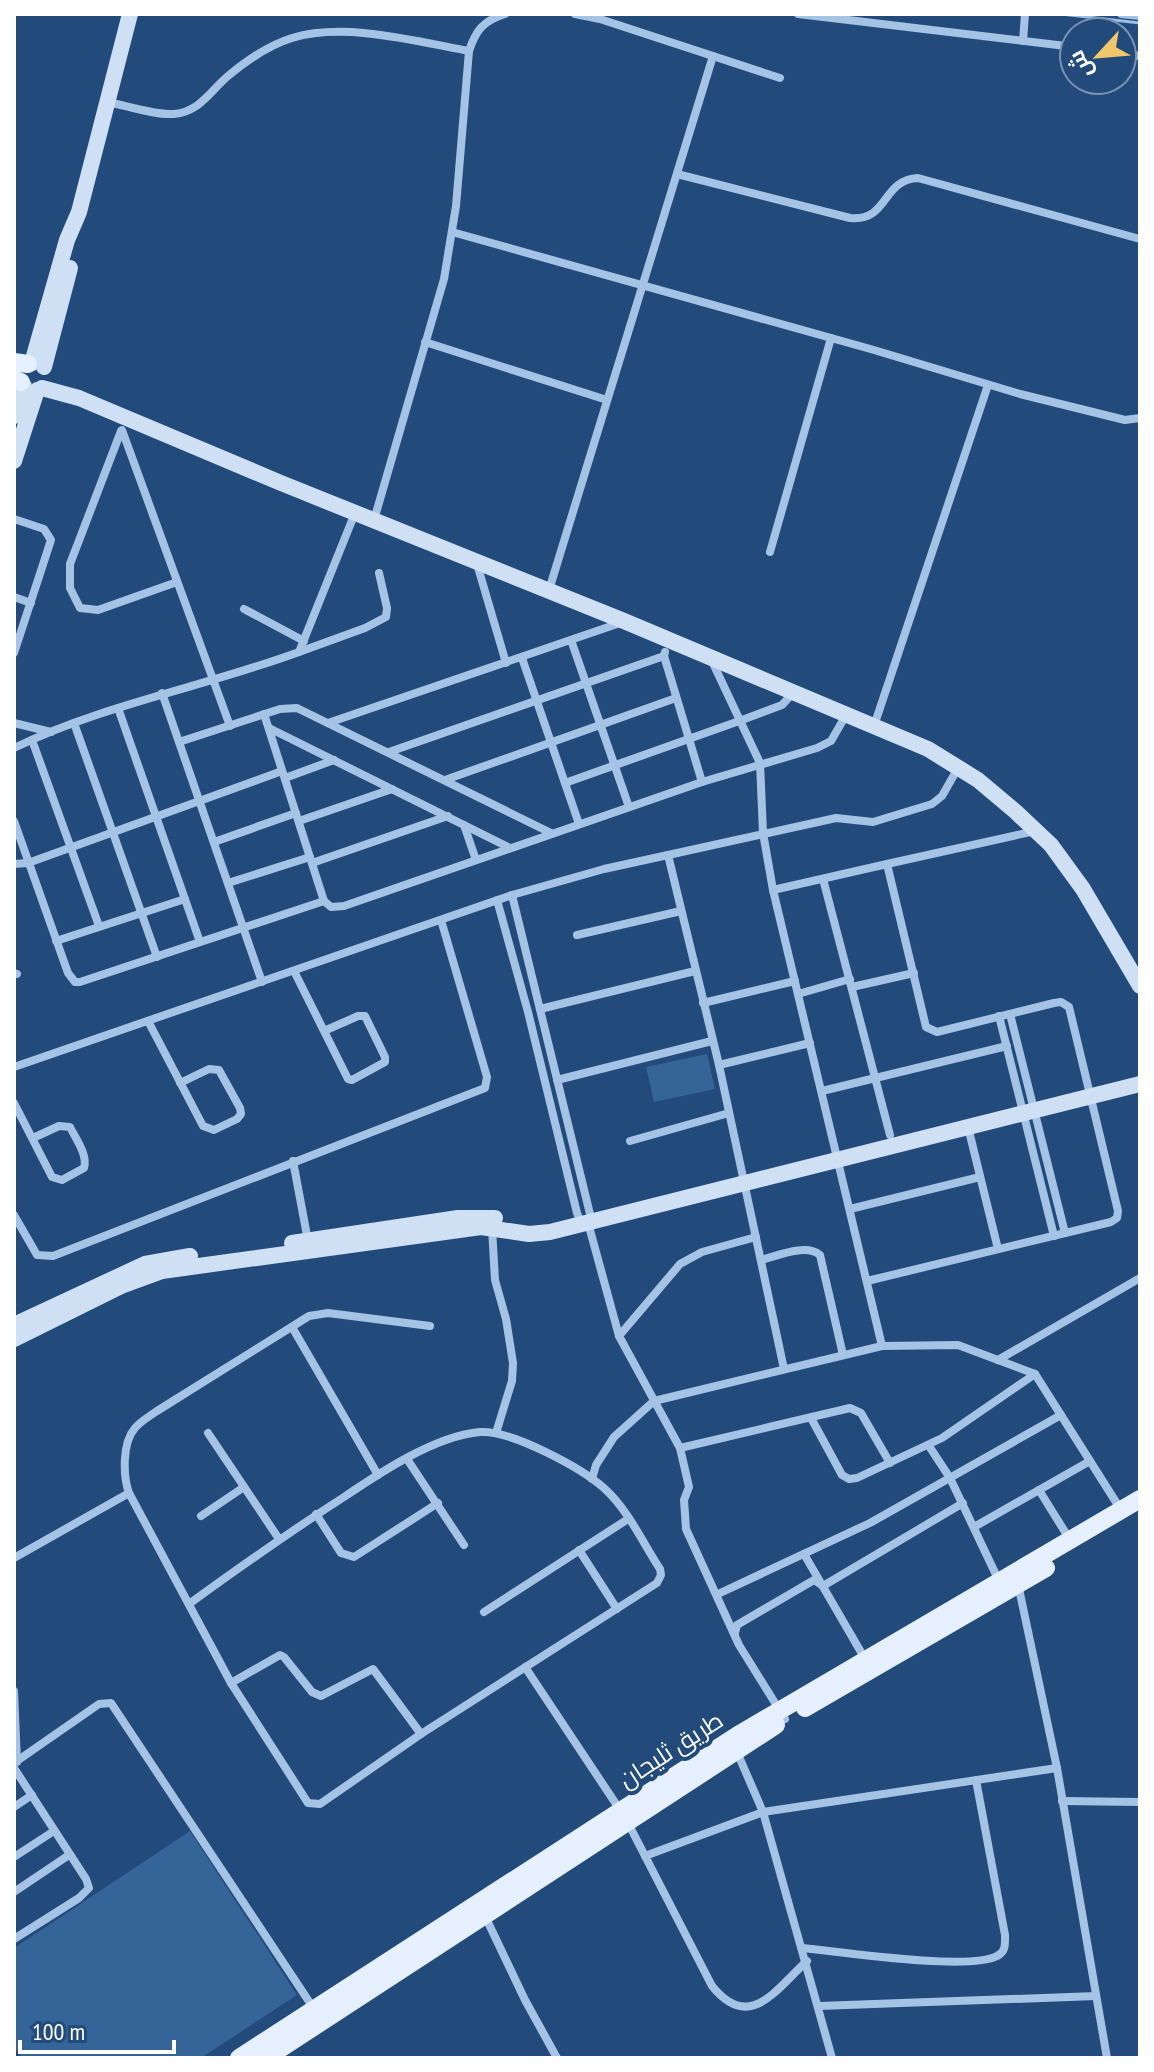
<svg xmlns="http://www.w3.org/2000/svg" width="1154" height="2072" font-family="'PT Sans Narrow',Cairo,sans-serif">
<rect width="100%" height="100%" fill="#224a7b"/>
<g fill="#356499">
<path d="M707 1054 715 1089 654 1102 646 1067Z"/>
<path d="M190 1831 297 1995 201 2058H22L14 2046V1948Z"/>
</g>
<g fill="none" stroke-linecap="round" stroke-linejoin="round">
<path stroke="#99bee7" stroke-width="3" d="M1061 14 1140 23"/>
<g stroke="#a5c3e5" stroke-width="8">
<path d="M575 14 600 19 780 78"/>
<path d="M798 14 1074 47"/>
<path d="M1121 14 1140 16"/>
<path d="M1023 41 1025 14"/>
<path d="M1122 54 1140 56"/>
<path d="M108 102C128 106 154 115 174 114 200 112 211 90 228 76 246 61 269 45 292 38 345 22 415 41 469 51 476 30 483 21 505 14"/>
<path d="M677 174 850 218C889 222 881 180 918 178L1140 239"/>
<path d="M452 232 874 350 1020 394 1125 420 1140 418"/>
<path d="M425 342 607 400"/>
<path d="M122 430 230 726"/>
<path d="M121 431 70 564V588L80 608 98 610 177 582"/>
<path d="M14 519 44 529 51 540 14 653"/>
<path d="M374 520 444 279 456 206 469 51"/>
<path d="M770 552 831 338"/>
<path d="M477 564 506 663"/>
<path d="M549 590 713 56"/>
<path d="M14 597 31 603"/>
<path d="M244 609 304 641"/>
<path d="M571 640 629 807"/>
<path d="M299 652 365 628 386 617 387 608 379 573"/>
<path d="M665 652 664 656 702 782"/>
<path d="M522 658 579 824"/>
<path d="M711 659 760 763 763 833 773 890"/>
<path d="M162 693 262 982"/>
<path d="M118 708 200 942"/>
<path d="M264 714 324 901"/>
<path d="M14 723 51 732"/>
<path d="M74 723 157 957"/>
<path d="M328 723 620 623"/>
<path d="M874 726 988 385"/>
<path d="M269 728 510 848"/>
<path d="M32 740 99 926"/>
<path d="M179 742 280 709 297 708 551 833"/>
<path d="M14 748C105 704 204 687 299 652L355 513"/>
<path d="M389 752 664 656"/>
<path d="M285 778 334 760"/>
<path d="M445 780 676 698"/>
<path d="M565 783 742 720 782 705 793 693"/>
<path d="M14 821 68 973 75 982H80L324 901 331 907 344 906 702 782 817 748 831 741 846 715"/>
<path d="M299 821 392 789"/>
<path d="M464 825 476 860"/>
<path d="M214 842 296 813"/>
<path d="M668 855 836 818 873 822 932 804 942 796 958 768"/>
<path d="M312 863 448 816"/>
<path d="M14 864 28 863 282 771"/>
<path d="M887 864 1035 831"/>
<path d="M823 879 890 1135"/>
<path d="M228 883 310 857"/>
<path d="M512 895 589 1210 592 1221 590 1230 619 1336 680 1448 850 1408 861 1413 890 1463"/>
<path d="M497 900 528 1012 577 1213 582 1225"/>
<path d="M577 935 681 911"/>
<path d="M56 941 185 899"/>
<path d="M294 971 348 1079 352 1080 385 1062V1057L365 1016H358L324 1031"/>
<path d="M14 973 17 974"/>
<path d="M852 987 914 973"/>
<path d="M798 994 850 979"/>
<path d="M703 1003 795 981"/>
<path d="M540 1009 695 971"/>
<path d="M1010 1014 1065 1233"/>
<path d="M999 1016 1054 1236"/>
<path d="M148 1021 203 1126 214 1130 237 1119 241 1114 240 1108 219 1070 209 1069 180 1083"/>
<path d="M719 1065 810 1043"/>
<path d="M14 1067 512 895 604 869 668 855 719 1065 784 1369"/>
<path d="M557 1080 712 1041"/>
<path d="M822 1091 1007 1046"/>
<path d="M14 1103 52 1177 62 1180 84 1168C88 1155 76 1139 70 1127L59 1126 33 1138"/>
<path d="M968 1127 998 1249"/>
<path d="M630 1141 729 1113"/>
<path d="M293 1161 308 1241"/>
<path d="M850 1209 980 1177"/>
<path d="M14 1215 37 1255 53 1256 485 1088 487 1077 441 920"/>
<path d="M492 1228 495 1280 506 1319 513 1363 512 1381 496 1433"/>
<path d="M761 1260C777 1256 806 1243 820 1255L843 1355"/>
<path d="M292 1327 378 1475"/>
<path d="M619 1336 680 1264 702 1252 756 1237"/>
<path d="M882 1346 958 1345 1035 1374"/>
<path d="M998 1360 1140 1278"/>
<path d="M811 1418 842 1475 849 1479 857 1478 942 1438 1035 1374 1121 1510"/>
<path d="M208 1433 279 1539"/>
<path d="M929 1446 950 1478 999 1581"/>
<path d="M680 1448 689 1487 684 1500 686 1529 739 1645 785 1719"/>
<path d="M407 1459 464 1545"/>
<path d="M592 1479 596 1465 614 1437 654 1401 882 1346 773 890 887 864 926 1027 937 1032 1054 1003 1061 1002 1069 1007 1118 1211 1117 1218 1111 1222 867 1281"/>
<path d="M1039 1490 1070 1540"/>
<path d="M316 1514 341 1553 354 1557 438 1503"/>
<path d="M201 1516 244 1487"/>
<path d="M974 1527 1090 1461"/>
<path d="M579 1550 617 1609"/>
<path d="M804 1554 865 1659"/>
<path d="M14 1558 129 1493"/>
<path d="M718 1594 870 1523 1061 1415"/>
<path d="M189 1604C240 1567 291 1531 344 1497 381 1472 435 1436 480 1432 511 1430 582 1468 605 1489 628 1510 643 1543 660 1569L661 1575 657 1583 421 1734 320 1804 308 1803 231 1683 129 1493C123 1476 122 1443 135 1428 141 1421 150 1416 157 1411L309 1316 328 1313 430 1326"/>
<path d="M484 1612 628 1519"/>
<path d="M735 1633 737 1625 814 1580 823 1586 963 1503"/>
<path d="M525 1667 620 1810"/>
<path d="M231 1683 280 1655 284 1657 312 1692 321 1696 373 1669 421 1734"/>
<path d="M14 1691 17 1762"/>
<path d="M737 1752 763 1812 832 2058"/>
<path d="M14 1763 99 1704 111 1703 314 2009"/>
<path d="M14 1768 86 1879 89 1888 79 1898 14 1939"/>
<path d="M1057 1768 1107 2058"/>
<path d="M1062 1801 1140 1802"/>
<path d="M14 1807 32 1795"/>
<path d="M627 1821 712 1986C750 2033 776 1989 807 1961"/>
<path d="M645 1856 763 1812 1057 1768 1018 1584"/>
<path d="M14 1857 54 1831"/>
<path d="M14 1892 69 1855"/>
<path d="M485 1916 525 2000 557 2058"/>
<path d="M803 1948C841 1952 969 1971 997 1956 1006 1952 1005 1944 1005 1935L976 1780"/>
<path d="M819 2006 1096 1996"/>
</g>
<g stroke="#cfe0f5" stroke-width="16">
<path d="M32 363 67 240 79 212 130 14"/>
<path d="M44 367 70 268"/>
<path d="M42 388 79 398 281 483 624 621 928 749 978 780 1016 812 1051 845 1083 889 1140 986"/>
<path d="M14 416 24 386"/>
<path d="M14 461 37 390"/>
<path d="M292 1243 458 1218H495"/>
<path d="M14 1325 145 1264 190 1256"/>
<path d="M14 1339 121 1286 162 1271 481 1227 529 1234 550 1232 1140 1084"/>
</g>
<g stroke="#e6effd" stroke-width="18">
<path d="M14 362 28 364"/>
<path d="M14 379 21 382"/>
<path d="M805 1708 1046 1568"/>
<path d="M239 2058 738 1735 1140 1499"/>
<path d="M266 2058 776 1725"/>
</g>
</g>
<g text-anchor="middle" stroke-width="8" stroke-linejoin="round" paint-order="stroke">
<g font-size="24" fill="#fff" stroke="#224a7b">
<text transform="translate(671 1750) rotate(-33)" y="8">طريق ثليجان</text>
</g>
</g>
<rect width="1154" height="2072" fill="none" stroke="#ffffff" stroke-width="32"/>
<g transform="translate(1098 56) rotate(244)"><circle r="38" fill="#224a7b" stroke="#7a92b0" stroke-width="2"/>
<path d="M0-6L14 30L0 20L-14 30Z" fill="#f1c767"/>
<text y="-12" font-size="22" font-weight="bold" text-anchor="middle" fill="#ffffff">ش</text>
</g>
<path d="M20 2040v12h154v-12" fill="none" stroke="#ffffff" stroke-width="4"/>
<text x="32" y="2040" font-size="24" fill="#ffffff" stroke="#224a7b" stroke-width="6" paint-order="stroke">100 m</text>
</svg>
